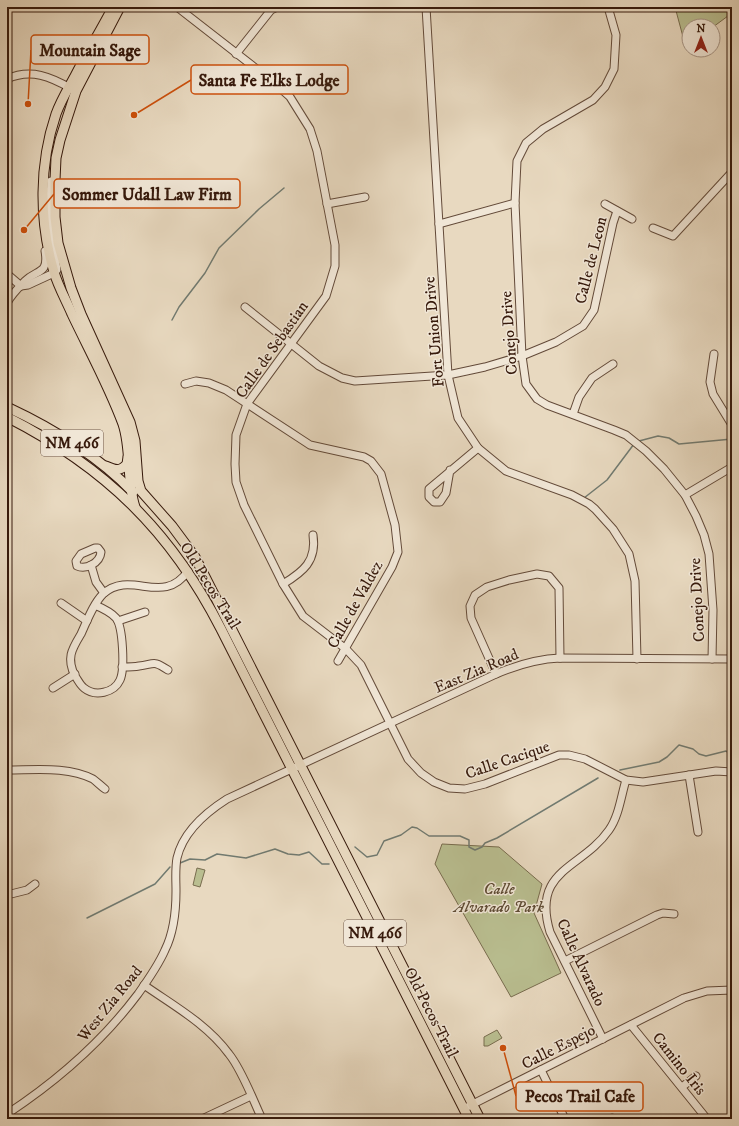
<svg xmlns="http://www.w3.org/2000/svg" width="739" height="1126" font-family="'IM FELL DW Pica',serif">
<rect width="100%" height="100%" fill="#e8d9c0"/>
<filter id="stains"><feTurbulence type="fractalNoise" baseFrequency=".005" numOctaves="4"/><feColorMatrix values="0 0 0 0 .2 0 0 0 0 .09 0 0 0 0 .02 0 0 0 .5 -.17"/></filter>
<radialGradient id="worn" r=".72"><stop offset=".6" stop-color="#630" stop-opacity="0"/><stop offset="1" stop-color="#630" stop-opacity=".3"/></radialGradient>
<g fill="#b9be90" stroke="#786c4e">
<path d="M675 7H732V13L713 27V26H689V45L686 48Z"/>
<path d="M442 844 499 847 542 884 534 913 561 973 511 997 435 864Z"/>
<path d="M197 868 205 870 200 887 193 885Z"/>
<path d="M497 1030 502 1038 488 1046H484V1037Z"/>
</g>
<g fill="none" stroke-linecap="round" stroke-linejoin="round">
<g stroke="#717a70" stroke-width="1.5">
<path d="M172 320 179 307 205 273 219 248 259 209 284 188"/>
<path d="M639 441 658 436 669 438 679 444 732 439"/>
<path d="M584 498 607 480 634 444"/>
<path d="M620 770 659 762 667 757 679 745 693 749 699 754 706 756 726 751 732 756"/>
<path d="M355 847 367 857 377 855 384 841 401 835 412 827 417 828 429 836H460L469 840V847L475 850 482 847 485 843 497 838 598 778"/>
<path d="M180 863 190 859 205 860 217 854 246 858 275 849 288 854 299 855 309 852 322 864H329"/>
<path d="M87 918 155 884 170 867"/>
</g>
<defs>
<g id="minor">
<path d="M177 7 272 81 290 97 310 129 317 151 335 245V266L326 296 247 404 236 435 235 464 236 482 244 505 283 584 303 616 346 649 361 665 408 759 421 773 434 782 449 788 465 789 485 784 559 755H569L585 759 626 780 643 782 716 771 732 772"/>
<path d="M426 7 448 375 458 418 478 448 506 471 572 495 589 504 595 509 613 529 629 554 635 581 637 659"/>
<path d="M608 7 616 35 614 69 605 87 593 100 543 129 526 143 517 161 515 203 522 356 526 384 537 399 547 405 614 430 626 435 646 451 664 469 685 495 696 516 704 535 709 554 713 610 712 659"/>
<path d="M236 54 271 10 277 7"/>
<path d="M7 79C31 68 51 77 72 89"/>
<path d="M327 204 365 197"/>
<path d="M605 204 632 219"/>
<path d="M439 224 515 203"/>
<path d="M653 228 673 236 732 172"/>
<path d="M7 274 21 286"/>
<path d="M21 286 28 285 54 273 57 270 49 212 51 181"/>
<path d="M7 303C11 295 18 288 25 281 37 269 49 275 45 251"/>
<path d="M245 307 319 366 342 378 355 381 448 375 485 367 522 356 556 342 583 326 594 310 613 223 617 211"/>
<path d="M714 354 710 382 713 394 732 425"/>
<path d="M185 384 196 381 209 383 226 390 310 445 364 457 371 461 381 474 395 525 398 552 392 567 338 661"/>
<path d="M573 414 579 397 592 378 613 364"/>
<path d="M450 470 446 493 440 502H434L429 497V489L478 448"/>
<path d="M685 495 732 467"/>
<path d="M95 548H98L101 552C100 563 86 570 77 566L76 561 81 554Z"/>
<path d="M91 565 96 582 104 593"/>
<path d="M283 584C303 572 317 561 313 535"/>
<path d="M61 603 87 621"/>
<path d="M95 605C102 608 111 612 116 618 123 627 125 669 120 680 114 693 95 697 84 688 80 685 78 680 75 676 66 658 72 649 81 634 87 621 93 604 103 594 131 569 163 607 188 571"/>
<path d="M118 621 145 612"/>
<path d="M122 667C128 667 134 667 139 666 155 664 153 660 168 670"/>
<path d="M496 674 471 618 470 606 475 595 487 587 509 580 537 574 549 576 559 588 560 658"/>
<path d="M53 688 75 674"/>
<path d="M7 770C35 770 68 766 93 779 97 782 101 786 105 789"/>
<path d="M689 775 698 832"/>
<path d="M7 895 27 890 35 884"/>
<path d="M565 961 657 915 663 913 674 914"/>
<path d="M144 985C174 1006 207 1024 229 1054 242 1070 253 1100 262 1119"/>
<path d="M631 1025 707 1119"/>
<path d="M603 1039 550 932C531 869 582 869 609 830 619 816 621 796 626 780"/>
<path d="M541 1070 565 1119"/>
<path d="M682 1087 696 1076"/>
<path d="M469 1106 684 998 707 991 732 990"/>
<path d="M7 1114C57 1081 102 1042 138 994 148 980 158 966 165 950 174 932 176 911 176 891 176 880 175 869 177 858 183 832 205 813 227 799L496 674C517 665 537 659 560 658L732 659"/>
<path d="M202 1119 251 1096"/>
<path d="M610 1119 612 1118"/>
</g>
<g id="major">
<path d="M113 7C101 30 87 53 75 76 68 89 61 100 56 114 39 164 39 221 54 272 58 286 66 300 72 314 89 350 109 386 123 424 132 451 126 480 135 507"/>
<path d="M120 7 76 91 60 140 56 158 55 180V217L58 243 71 288 81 314 130 422 135 441 138 481 141 491 172 526 195 557 480 1119"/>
<path d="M7 407C52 428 99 457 133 492"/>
<path d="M7 417C105 467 171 531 221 629L469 1119"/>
<path d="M106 466C115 470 120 472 127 464L128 457"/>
</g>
</defs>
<use href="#minor" stroke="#634a39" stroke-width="9"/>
<use href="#major" stroke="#371a0c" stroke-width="11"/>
<use href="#minor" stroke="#f0e6d6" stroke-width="7"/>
<use href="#major" stroke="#e8d9c0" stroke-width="9"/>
</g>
<g text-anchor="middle" stroke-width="3" stroke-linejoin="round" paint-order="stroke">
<g fill="#f0e6d6" stroke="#6e5749" stroke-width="1">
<rect x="41" y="430" width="62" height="26" rx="3"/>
<rect x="344" y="920" width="62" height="26" rx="3"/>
</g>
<g font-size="15" font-weight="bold" fill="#371a0c">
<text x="72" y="448">NM 466</text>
<text x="375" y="938">NM 466</text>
</g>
<g font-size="16" fill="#371a0c" stroke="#f0e6d6">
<text transform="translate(590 260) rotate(-76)" y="6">Calle de Leon</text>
<text transform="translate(433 332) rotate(-95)" y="6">Fort Union Drive</text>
<text transform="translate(508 333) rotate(-94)" y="6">Conejo Drive</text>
<text transform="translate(271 349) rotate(-55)" y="6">Calle de Sebastian</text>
<text transform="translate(211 585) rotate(58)" y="6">Old Pecos Trail</text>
<text transform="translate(696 600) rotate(-93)" y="6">Conejo Drive</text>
<text transform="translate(354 604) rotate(-61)" y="6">Calle de Valdez</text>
<text transform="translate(476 670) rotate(-23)" y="6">East Zia Road</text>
<text transform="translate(507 759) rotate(-19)" y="6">Calle Cacique</text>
<text transform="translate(582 962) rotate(65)" y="6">Calle Alvarado</text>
<text transform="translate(109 1003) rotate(-51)" y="6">West Zia Road</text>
<text transform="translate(432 1012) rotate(63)" y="6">Old Pecos Trail</text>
<text transform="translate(558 1046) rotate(-27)" y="6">Calle Espejo</text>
<text transform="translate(680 1063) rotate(51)" y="6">Camino Iris</text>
</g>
<g font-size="16" font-style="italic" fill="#5e4b34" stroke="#f0e6d6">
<text x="499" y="894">Calle<tspan x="499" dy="18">Alvarado Park</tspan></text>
</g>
</g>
<path fill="none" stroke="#cd500c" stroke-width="1.5" d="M28 104L31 50M134 115L191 80M24 230L54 194M503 1048L516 1096"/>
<g fill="#cd500c" stroke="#f0e6d6" stroke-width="1.5">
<circle cx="28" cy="104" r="4"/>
<circle cx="134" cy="115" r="4"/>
<circle cx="24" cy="230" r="4"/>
<circle cx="503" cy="1048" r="4"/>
</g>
<g fill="#f0e6d6" stroke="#cd500c" stroke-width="1.5">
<rect x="31" y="35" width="118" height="29" rx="4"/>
<rect x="191" y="65" width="157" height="29" rx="4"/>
<rect x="54" y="179" width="186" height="29" rx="4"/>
<rect x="516" y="1082" width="127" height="29" rx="4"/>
</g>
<g font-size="17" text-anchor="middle" font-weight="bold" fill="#371a0c">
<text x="90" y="56">Mountain Sage</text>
<text x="269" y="86">Santa Fe Elks Lodge</text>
<text x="147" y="200">Sommer Udall Law Firm</text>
<text x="580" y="1102">Pecos Trail Cafe</text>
</g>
<rect width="739" height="1126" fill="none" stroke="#e8d9c0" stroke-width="24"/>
<rect x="8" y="8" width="723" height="1110" fill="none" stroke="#371a0c" stroke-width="2"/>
<rect x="12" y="12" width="715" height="1102" fill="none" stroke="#371a0c"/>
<g transform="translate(701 38)"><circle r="19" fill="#f0e6d6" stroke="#a69485"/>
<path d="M0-3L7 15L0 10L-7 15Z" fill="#8f2418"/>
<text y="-6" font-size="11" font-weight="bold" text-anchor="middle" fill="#371a0c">N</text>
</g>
<rect width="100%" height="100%" filter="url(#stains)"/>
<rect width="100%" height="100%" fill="url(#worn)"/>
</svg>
